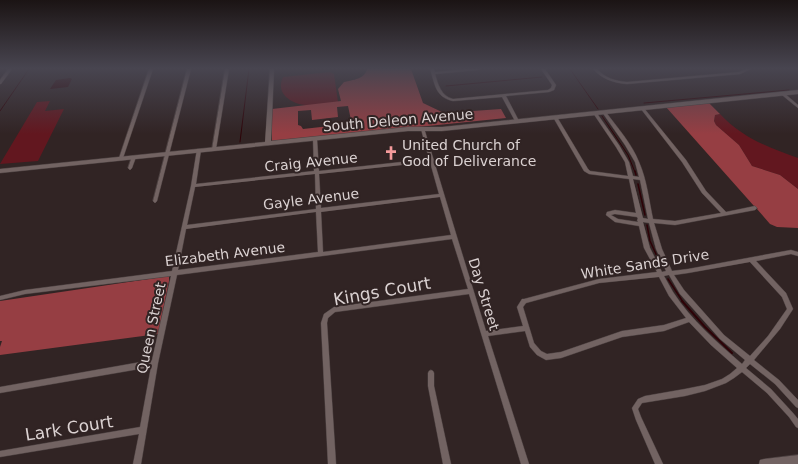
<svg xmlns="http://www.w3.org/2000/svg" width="798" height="464" font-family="'DejaVu Sans',sans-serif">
<rect width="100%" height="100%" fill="#312424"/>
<g fill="#62171f">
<path d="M330 72 334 74 338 102C328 103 316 106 306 105 291 104 275 93 283 77Z"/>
<path d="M50 101 45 111 64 109 38 161 0 164 37 102Z"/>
<path d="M720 114C743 138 767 147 798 158V189L780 175 752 166 739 145 716 125 714 121 715 115Z"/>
</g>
<g fill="#963e43" fill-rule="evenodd">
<path d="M367 69H411L423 103 444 113 501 109 506 118 272 142V109L341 101 338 89 344 82C353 80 365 79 367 69ZM348 106 351 120 349 121 348 124 303 129 301 126 298 125V111L311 110 312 120 338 117 337 107Z"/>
<path d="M709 103 720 114 715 115 714 121 716 125 739 145 752 166 780 175 798 189V228L777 227 770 224 757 209H758L754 206 666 107Z"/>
<path d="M169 276V281L158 334 0 355V347L2 341H0V301Z"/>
</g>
<path fill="#2d0207" d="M70 78 72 79 68 87 50 89 56 80Z"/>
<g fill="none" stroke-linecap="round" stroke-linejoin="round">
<g stroke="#2d0207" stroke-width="1">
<path d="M570 69 598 109"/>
<path d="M446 86 542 77"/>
<path d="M644 103 789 90"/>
<path d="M0 111 29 69"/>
<path d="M602 116 628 155 635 172"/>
<path d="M240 142 249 69"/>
</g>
<g stroke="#2d0207" stroke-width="1.5">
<path d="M635 171 636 175"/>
<path d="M638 184 645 215"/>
<path d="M647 225 650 241 662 267"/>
<path d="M668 279 683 302"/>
</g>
<path stroke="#2d0207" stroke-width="2" d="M682 301 705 327 732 353"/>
<defs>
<g id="street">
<path d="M8 69H12L1 84H0V80Z"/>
<path d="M149 69H153L123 158 121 159H119V158Z"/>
<path d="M187 69H191L157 201 155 203 153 201Z"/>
<path d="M225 69H229L216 149 214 150 212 149Z"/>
<path d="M430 69H434L435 72 465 69H480L478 70 435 74C438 84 441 96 453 99L548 90 551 88 552 85 541 69H545L556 85 554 90 549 92 506 96 519 121 517 122 515 121 502 97 453 101C435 97 435 84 430 69Z"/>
<path d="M593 69H597C605 78 615 81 627 82L739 72 746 69H751L740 74 627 84C614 83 602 79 593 69Z"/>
<path d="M782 93H784L798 105V108L782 95Z"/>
<path d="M641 107H643L686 160 706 191 726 212 755 206 757 208 755 210 675 225 654 223 662 249 672 271 688 269 791 250 798 252V256L791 254 756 261 786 293 793 309 780 329 754 360 779 380 798 400V408L796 407 775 384 750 364 746 368 771 389 793 413 798 419V428L796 427 789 417 767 393 742 372 734 378 726 383 705 391 685 396 642 403 638 409 641 417 663 464H655L636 420 632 408 638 399 645 396 685 389 705 385 722 379 730 374 737 368 711 345 689 322 664 331 622 337 561 358 546 360 537 355 530 347 525 331 488 336 529 464H521L469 294 335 312 328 318 327 323 336 464H328L321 323 324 314 334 307 468 289 452 239 177 275 158 363 141 464H133L139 434 0 457V451L140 427 151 367 0 393V387L152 360 171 276 25 294 0 300V296L25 290 172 271 191 186 197 149H199L201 150 196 184 314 171 313 139 315 138 317 139 319 171 429 159 421 129 423 128H424L457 237 486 331 523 326 517 307 522 299H524L599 279 657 272 644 248 639 226 615 222 606 215 607 212 615 210 636 213 629 179 589 174 584 171 553 117 554 116H556L557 117 588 169 590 171 628 176 625 162 616 147 593 113 595 112H596L619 145 629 162 633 176 639 177 635 162 625 145 602 112 604 111H605C617 127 632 144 639 162 647 180 649 201 653 219L675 221 721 213 702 193 682 162 641 109ZM430 162 439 194 321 208 319 174ZM315 174 316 209 187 225 195 187ZM633 179 640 180 648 219 643 218ZM440 197 451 235 323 252 321 212ZM316 212 318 252 178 270 186 229ZM615 214 637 217 638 219 637 220 638 222 618 219 611 215ZM643 222 649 223 656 249 666 271 662 272 650 248ZM750 262 782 297 787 309 768 336 750 356 724 335 684 290 674 275 688 273ZM669 275 680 294 720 339 745 360 742 364C717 342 691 320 673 292 670 287 667 281 664 276ZM659 277 669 296 686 318 664 325 622 331 561 352 547 354 541 351 534 343 523 307 526 303 599 283Z"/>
<path d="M132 156H136V157L132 168 130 170 128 168Z"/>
<path d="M431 370 433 371 434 373V386L451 464H443L428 386V373L429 371Z"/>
</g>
<g id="secondary">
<path d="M270 69H274L271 141 408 127H442L798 90V94L442 131H408L0 173V169L265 142Z"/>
<path d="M798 455V464H759L760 460 764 459Z"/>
</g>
</defs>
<use href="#street" stroke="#4b4040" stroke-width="1"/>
<use href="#secondary" stroke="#4b4040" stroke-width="1"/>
<use href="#street" fill="#726362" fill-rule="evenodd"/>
<use href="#secondary" fill="#726362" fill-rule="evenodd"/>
</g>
<linearGradient id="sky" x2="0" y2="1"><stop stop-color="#1b1414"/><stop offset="0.51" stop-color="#484550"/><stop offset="1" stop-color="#484550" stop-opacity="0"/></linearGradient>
<rect width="798" height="134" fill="url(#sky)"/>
<defs>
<symbol id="church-bare" viewBox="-9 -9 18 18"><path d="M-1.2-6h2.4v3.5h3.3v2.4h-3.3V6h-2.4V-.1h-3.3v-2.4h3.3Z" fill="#f59b9c" stroke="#312424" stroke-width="2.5" paint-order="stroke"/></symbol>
</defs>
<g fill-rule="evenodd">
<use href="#church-bare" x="381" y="143" width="20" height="20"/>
</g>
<g text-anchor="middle" stroke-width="4" stroke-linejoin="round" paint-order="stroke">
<g font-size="14" fill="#dbd2d2" stroke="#312424">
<text transform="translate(398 120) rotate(-5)" y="5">South Deleon Avenue</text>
<text transform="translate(311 162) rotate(-6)" y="5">Craig Avenue</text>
<text transform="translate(311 199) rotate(-7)" y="5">Gayle Avenue</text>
<text transform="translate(225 254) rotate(-7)" y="5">Elizabeth Avenue</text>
<text transform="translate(645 264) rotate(-9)" y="5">White Sands Drive</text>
<text transform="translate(484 294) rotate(73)" y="5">Day Street</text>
<text transform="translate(151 328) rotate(-78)" y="5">Queen Street</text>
</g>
<g font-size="14" fill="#dbd2d2" stroke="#312424" text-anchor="start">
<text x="402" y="150">United Church of<tspan x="402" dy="16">God of Deliverance</tspan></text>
</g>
<g font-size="17" fill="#dbd2d2" stroke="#312424">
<text transform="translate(382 291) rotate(-10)" y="6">Kings Court</text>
<text transform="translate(69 428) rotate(-9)" y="6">Lark Court</text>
</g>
</g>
</svg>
